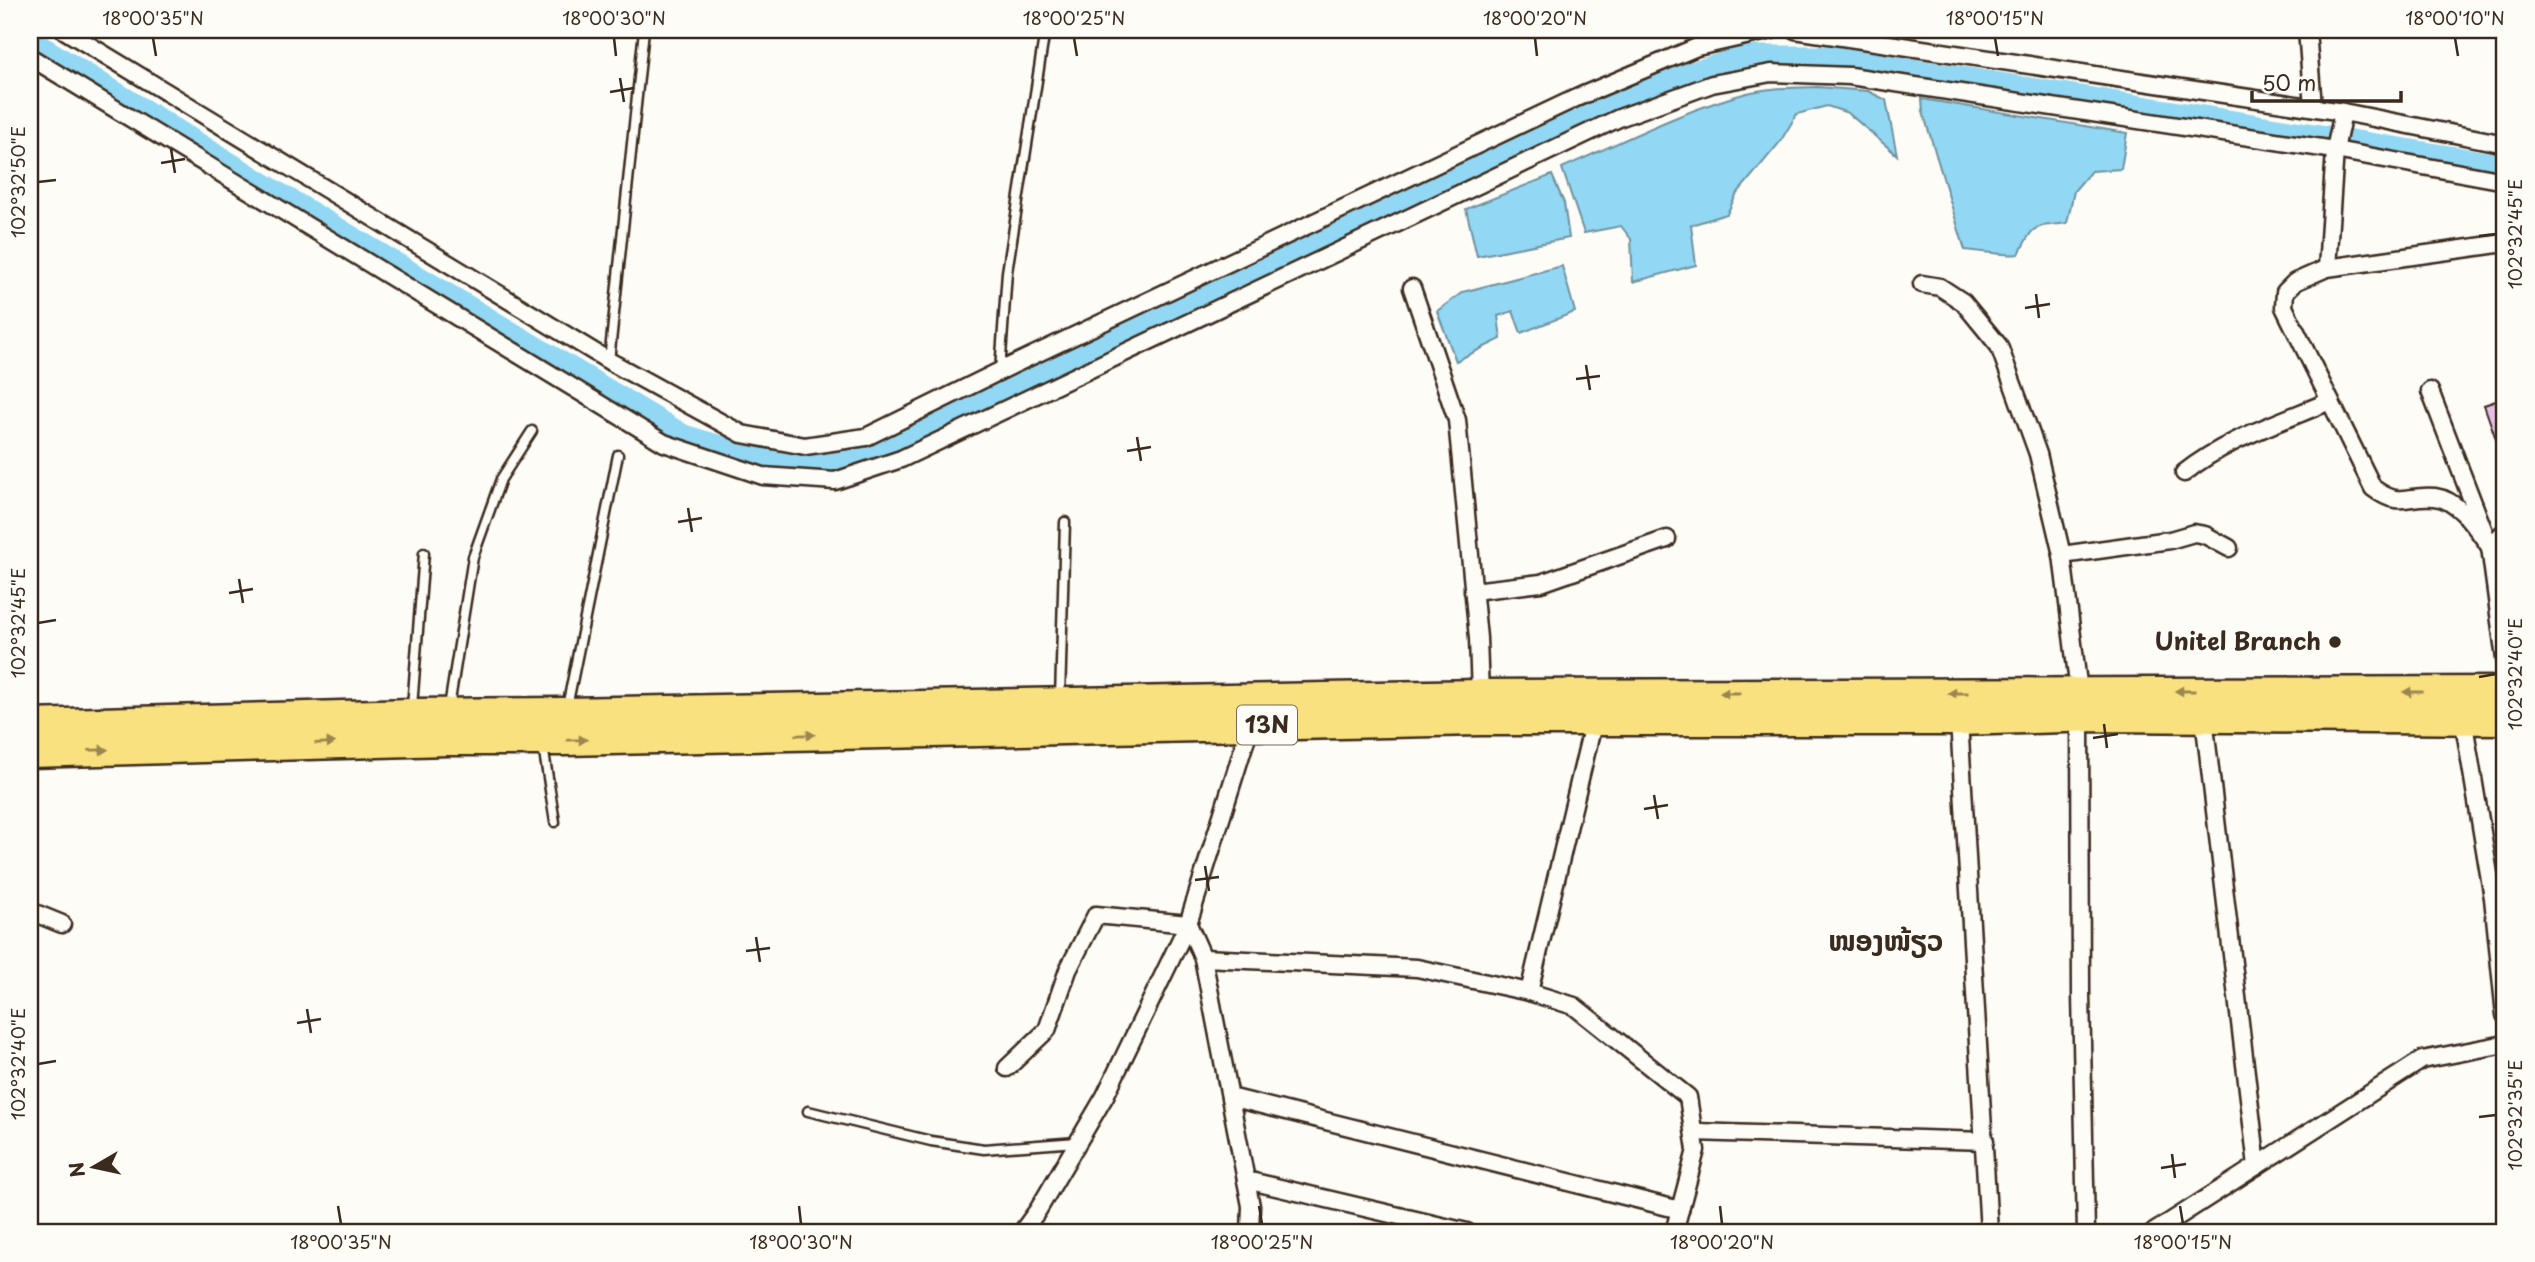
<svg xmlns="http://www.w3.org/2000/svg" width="2535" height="1262" font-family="'Playpen Sans','Noto Sans Lao',sans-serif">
<rect width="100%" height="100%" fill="#fdfcf7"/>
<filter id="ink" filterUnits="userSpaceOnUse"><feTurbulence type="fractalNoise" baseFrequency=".0143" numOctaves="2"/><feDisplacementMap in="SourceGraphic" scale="14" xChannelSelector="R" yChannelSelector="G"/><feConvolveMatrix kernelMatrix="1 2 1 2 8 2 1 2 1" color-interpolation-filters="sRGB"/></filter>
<g filter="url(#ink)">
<g fill="#92d7f3" stroke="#6f929e" stroke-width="2">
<path d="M1817 87 1868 91 1886 100 1897 155 1848 113 1827 106 1797 114 1780 142 1736 195 1727 214 1691 225 1696 265 1633 282 1631 239 1621 226 1584 233 1562 168C1622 142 1683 110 1747 93 1770 87 1793 88 1817 87Z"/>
<path d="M1922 99 2127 133 2121 169 2091 171 2074 191 2067 223C2034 228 2035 221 2019 254 2010 256 1977 251 1965 250L1923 112Z"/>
<path d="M1552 175 1564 203 1569 238 1477 256 1466 209Z"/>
<path d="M1562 266 1575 312 1521 333 1513 311 1498 316 1501 339 1456 361 1437 311 1463 292Z"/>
</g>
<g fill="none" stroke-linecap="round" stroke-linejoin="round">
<path stroke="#92d7f3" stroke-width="21" d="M30 39 276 191 684 435 758 457 831 461 911 437 1443 179 1669 79 1746 56H1833L2505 165"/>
</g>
<path fill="#e6bee7" stroke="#3b2a1e" stroke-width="2" d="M2505 398V458L2503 459 2484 405Z"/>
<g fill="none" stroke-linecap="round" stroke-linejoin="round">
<defs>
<g id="lane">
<path d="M609 361 644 30"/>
<path d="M1000 371 1007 272 1045 30"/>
<path d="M1060 699 1065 522"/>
<path d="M412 707 424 553"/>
<path d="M449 707 473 557 501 479 532 431"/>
<path d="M567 707 618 455"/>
<path d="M543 746 555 822"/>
<path d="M808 1111 931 1141 984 1149 1077 1142"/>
</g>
<g id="street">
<path d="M64 30 609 361 742 434 805 446 866 437 1000 371 1576 98 1697 47 1772 30"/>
<path d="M1795 30 2343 112 2505 144"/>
<path d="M2307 30 2313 107"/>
<path d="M30 57 664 443 763 476 835 481 901 459 1619 118 1712 84 1771 73 1850 76 2335 150 2505 181"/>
<path d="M2343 112 2335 150 2327 268 2295 282 2285 292 2284 307 2373 488C2401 509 2406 494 2435 497 2459 500 2477 529 2490 547L2505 531"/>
<path d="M2327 268 2505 243"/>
<path d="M1922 284 1940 287 1963 302 1999 346 2038 454 2062 555 2079 692"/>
<path d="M1412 288 1457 420 1478 638 1480 695"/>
<path d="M2430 391 2490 547 2505 659"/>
<path d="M2184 473C2226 439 2281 422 2330 401"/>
<path d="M2062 555 2170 540 2194 533 2205 535 2229 548"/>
<path d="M1473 591 1541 583 1667 539"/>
<path d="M2462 712 2493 898 2505 1015"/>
<path d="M2080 716 2081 994 2086 1232"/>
<path d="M2204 718 2257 1166"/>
<path d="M1959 720 1989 1232"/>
<path d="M30 911 62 924"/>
<path d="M1203 958 1417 968 1529 992 1594 720"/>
<path d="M1529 992 1574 1006 1688 1097 1696 1150 1674 1232"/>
<path d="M1007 1068 1047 1030 1068 970 1096 915 1188 924 1203 958 1251 1206 1250 1232"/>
<path d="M1230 1097 1680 1210"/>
<path d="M1694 1132 1985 1141"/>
<path d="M1246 1180 1467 1232"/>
<path d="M1022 1232 1038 1210 1105 1096 1188 924 1252 720"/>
<path d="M2154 1232 2422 1060 2505 1044"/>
</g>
<g id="highway">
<path d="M30 725 412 714 565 713 1480 695 2505 692"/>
<path d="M30 752 448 740H565L1479 720H1959L2098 716 2505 719"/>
</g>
</defs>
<use href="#lane" stroke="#3b2a1e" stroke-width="13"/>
<use href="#street" stroke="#3b2a1e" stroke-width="21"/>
<use href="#highway" stroke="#3b2a1e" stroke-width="35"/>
<use href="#lane" stroke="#fdfcf7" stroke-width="8"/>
<use href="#street" stroke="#fdfcf7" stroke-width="16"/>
<use href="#highway" stroke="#fae180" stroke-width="30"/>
</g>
<defs><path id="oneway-solid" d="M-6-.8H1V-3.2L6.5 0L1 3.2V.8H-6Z" transform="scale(1.75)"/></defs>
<g fill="#9a864f">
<use href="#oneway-solid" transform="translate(2185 691) rotate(180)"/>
<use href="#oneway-solid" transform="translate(2413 692) rotate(-180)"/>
<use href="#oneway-solid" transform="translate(1730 693) rotate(180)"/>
<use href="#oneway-solid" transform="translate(1958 693) rotate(180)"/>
<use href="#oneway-solid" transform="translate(805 735) rotate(-1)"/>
<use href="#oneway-solid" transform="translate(577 740) rotate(-1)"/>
<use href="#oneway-solid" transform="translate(325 743) rotate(-2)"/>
<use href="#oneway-solid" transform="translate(98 750) rotate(-2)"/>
</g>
</g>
<path fill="none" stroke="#3b2a1e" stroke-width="2.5" d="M153 38 156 56M614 38 616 56M1074 38 1077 56M1535 38 1537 56M1995 38 1998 56M2455 38 2458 56M620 78 624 102M610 92 634 88M171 149 175 173M161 163 185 159M38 182 56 180M2479 236 2496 234M2036 294 2039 318M2025 308 2050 304M1586 365 1590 390M1576 379 1600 376M1137 437 1141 461M1127 451 1151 447M688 508 692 532M678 522 702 518M239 579 243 603M229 593 253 589M38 623 56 620M2479 677 2496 674M2104 724 2107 748M2093 738 2118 734M1654 795 1658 819M1644 809 1668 805M1205 866 1209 891M1195 880 1219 877M756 937 760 962M746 951 770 948M307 1009 311 1033M297 1023 321 1019M38 1064 56 1061M2479 1117 2496 1115M2172 1154 2175 1178M2161 1168 2186 1164M338 1206 341 1224M799 1206 801 1224M1259 1206 1262 1224M1720 1206 1722 1224M2180 1206 2183 1224"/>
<circle fill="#3b2a1e" stroke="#fdfcf7" stroke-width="2.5" cx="2335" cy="642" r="7"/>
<g text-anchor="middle" stroke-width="5" stroke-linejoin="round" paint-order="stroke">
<rect fill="#fdfcf7" stroke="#75695f" stroke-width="2" x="1237" y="705.5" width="60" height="39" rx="5"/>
<g font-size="23" font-weight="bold" fill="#3b2a1e">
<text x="1267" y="733">13N</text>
</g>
<g font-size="24" font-weight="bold" fill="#3b2a1e" stroke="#fdfcf7" text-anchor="end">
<text x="2321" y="650">Unitel Branch</text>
</g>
<g font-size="28" font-weight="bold" fill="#3b2a1e" stroke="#fdfcf7">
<text x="1886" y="951">ໜອງໜ້ຽວ</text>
</g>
</g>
<rect width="2535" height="1262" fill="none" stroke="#fdfcf7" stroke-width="77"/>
<g transform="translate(94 1167) rotate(261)" stroke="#fdfcf7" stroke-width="5" paint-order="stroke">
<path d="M0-5L12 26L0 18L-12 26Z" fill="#3b2a1e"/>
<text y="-10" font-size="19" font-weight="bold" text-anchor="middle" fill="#3b2a1e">N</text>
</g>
<path d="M2252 91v10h149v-10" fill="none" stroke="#3b2a1e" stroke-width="3.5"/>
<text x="2262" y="91" font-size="21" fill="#3b2a1e" stroke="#fdfcf7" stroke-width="5" paint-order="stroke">50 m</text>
<rect x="38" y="38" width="2458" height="1186" fill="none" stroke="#3b2a1e" stroke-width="2.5"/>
<g font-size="18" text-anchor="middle" fill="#3b2a1e">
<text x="153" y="25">18°00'35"N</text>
<text x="614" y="25">18°00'30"N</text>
<text x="1074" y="25">18°00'25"N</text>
<text x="1535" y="25">18°00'20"N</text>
<text x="1995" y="25">18°00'15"N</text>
<text x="2455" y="25">18°00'10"N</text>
<text transform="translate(19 182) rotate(-90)" y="6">102°32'50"E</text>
<text transform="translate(2516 234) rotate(-90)" y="6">102°32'45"E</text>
<text transform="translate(19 623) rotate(-90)" y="6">102°32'45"E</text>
<text transform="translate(2516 674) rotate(-90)" y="6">102°32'40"E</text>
<text transform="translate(19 1064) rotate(-90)" y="6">102°32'40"E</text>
<text transform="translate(2516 1115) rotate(-90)" y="6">102°32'35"E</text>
<text x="341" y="1249">18°00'35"N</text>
<text x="801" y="1249">18°00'30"N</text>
<text x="1262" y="1249">18°00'25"N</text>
<text x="1722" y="1249">18°00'20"N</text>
<text x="2183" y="1249">18°00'15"N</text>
</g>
</svg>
